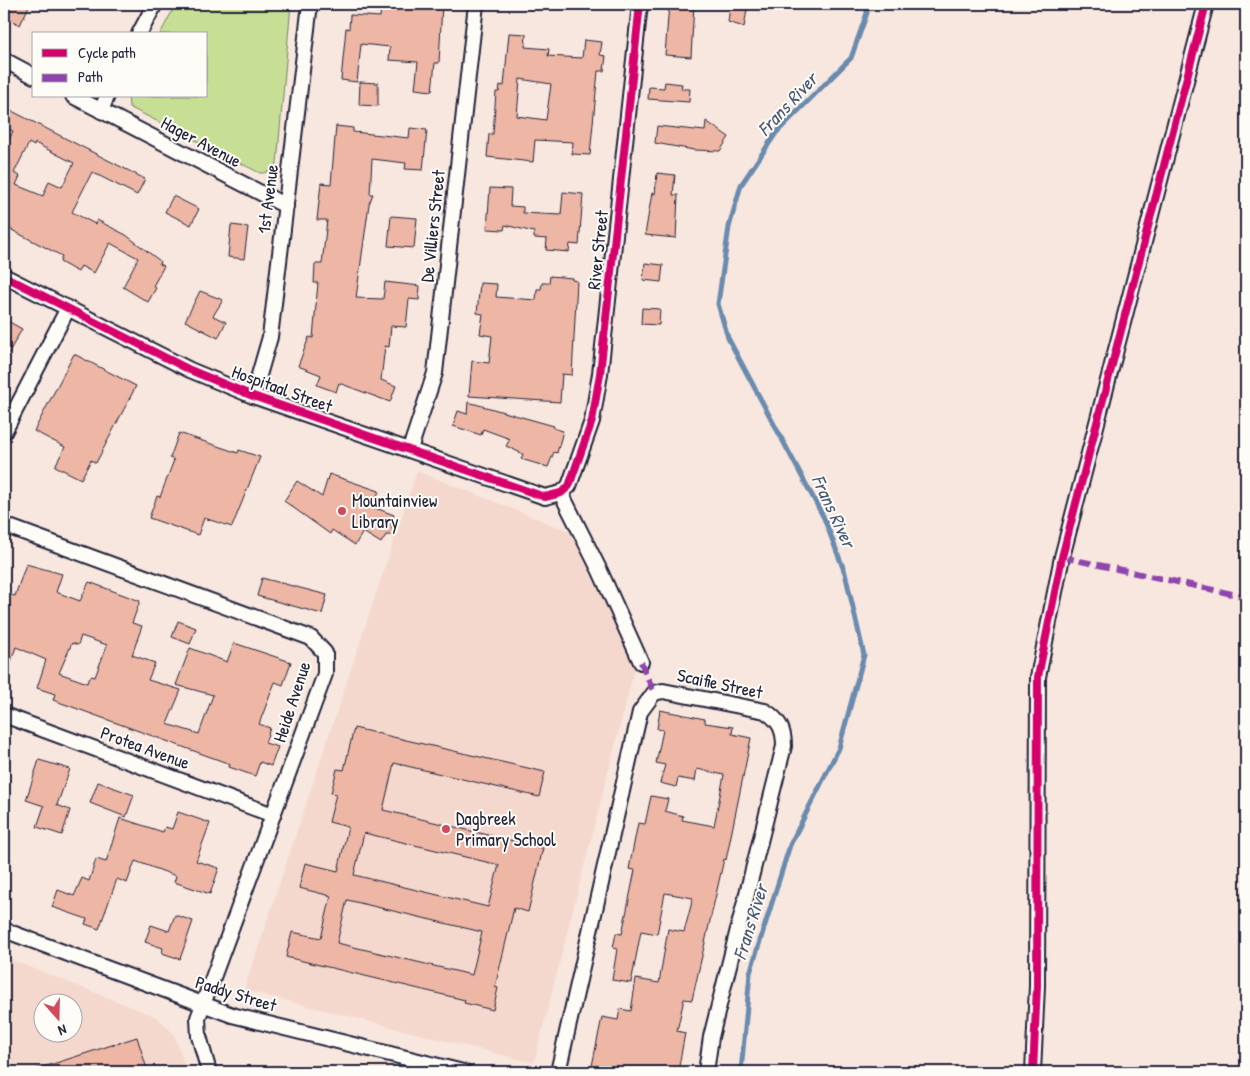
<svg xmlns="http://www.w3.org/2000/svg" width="1250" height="1076" font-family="'Patrick Hand',sans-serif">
<rect width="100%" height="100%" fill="#f8e7de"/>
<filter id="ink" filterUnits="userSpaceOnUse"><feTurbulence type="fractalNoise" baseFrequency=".02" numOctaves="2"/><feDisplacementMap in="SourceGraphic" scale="10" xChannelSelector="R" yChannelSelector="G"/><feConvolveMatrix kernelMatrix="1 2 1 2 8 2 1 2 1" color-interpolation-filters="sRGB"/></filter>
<g filter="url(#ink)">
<g fill="#f5d8cd" fill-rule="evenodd">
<path d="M417 471 571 532 635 667 534 1063 244 990Z"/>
<path d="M4 957 157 1017 174 1034 187 1072H4ZM42 1004H72V1034H42Z"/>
</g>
<path fill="#c6df95" stroke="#748068" d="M176 4H291L277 163C272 170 269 173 260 173L129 107 128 96H206V34H160Z"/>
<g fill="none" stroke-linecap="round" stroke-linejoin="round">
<path stroke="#6b8bae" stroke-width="5" d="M741 1072 750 973 790 845 839 748 864 655 845 573 824 518 728 338 718 304 729 227 741 185 776 133 851 58 867 13V4"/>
</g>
<g fill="#eeb6a4" stroke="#22223b" fill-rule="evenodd">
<path d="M12 4H30L20 25 5 17Z"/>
<path d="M381 4H442L439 63H435L432 91 415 89 418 62 389 60 390 47 361 44 357 82 341 80 346 28 349 29 350 15 380 17Z"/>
<path d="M669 4H694L691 57 665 55Z"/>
<path d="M730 7 747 10 744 27 728 22Z"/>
<path d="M509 33 526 34 525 47 549 49 548 56 582 58 584 40 602 42 600 55 606 56 604 71H598L590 155 572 154 573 142 535 140 533 162 487 157 489 134H493L496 92H499L500 85 504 86ZM520 79 551 84 546 120 517 116Z"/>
<path d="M360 82 378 83V106L359 105Z"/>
<path d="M665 82 682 84 681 89H690L689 102 648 99 649 87 664 88Z"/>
<path d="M4 107 145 179 137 195 92 172 72 212 95 224 97 220 126 235 160 261 159 264 164 266 153 286 156 288 148 302 123 287 138 258 110 243 94 273 81 266 78 272 60 262 62 256 4 226V161L10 148 6 146 13 131 4 127ZM29 143 34 146 35 143 74 163 62 187 49 181 43 196 16 185 20 176 14 173Z"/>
<path d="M706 121 729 137 720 151 694 150 655 143 657 126 705 131Z"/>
<path d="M336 126 353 128V132L409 138 410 128 427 130 423 170 405 169 406 163 372 159 370 194H373L369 204 356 298 383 299 385 282 420 286 419 300 409 299 406 327 391 326 389 347 385 346 381 380 396 386 390 402 339 383 336 392 317 385 321 375 298 366 309 337 313 338 318 283H314L315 264H322L327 220H317L321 183 331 184Z"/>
<path d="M657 173 675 175 673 195H678L676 238 645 235 652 193 655 194Z"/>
<path d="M490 188 511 189 510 206 523 207V213L561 215 563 192 583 194 579 245 570 244 569 252 546 250 547 239 534 238V232L505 225 504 230 487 229Z"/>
<path d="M173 196 199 209 191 225 165 212Z"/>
<path d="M391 216 417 218 414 248 388 246Z"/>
<path d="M231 225 248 227 244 259 228 257Z"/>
<path d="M645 263 663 265 661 282 643 280Z"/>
<path d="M550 276 572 278V280L577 281 572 375 562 374 560 402 469 396 472 361 489 363 492 336 480 334 483 314 477 313 480 283 497 284 496 297 536 300 537 289H541L542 283H549Z"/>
<path d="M200 291 223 300 213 316 226 322 218 338 185 321Z"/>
<path d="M642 308 660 309 659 325 641 324Z"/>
<path d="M4 319 22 329 4 361Z"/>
<path d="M74 354 136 386 96 463 91 460 81 479 55 466 65 447 34 431Z"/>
<path d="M468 402 554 426 553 428 563 431 557 453 554 452 548 467 521 459 523 454 506 446 510 439 483 429 481 435 453 426 458 411 467 414Z"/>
<path d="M179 433 238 453 239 450 260 457 232 527 204 518 198 535 149 518 157 496 160 497 174 460 170 458Z"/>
<path d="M329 474 379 491 373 507 394 515 391 523 394 535H386L381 543 363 532 355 545 332 530 330 534 284 501 297 481 322 497Z"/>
<path d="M26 564 62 574 56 592 80 601 89 582 140 601 132 623 142 626 132 655 155 663 148 680 181 690 167 724 199 734 213 695 176 685 190 648 227 662 234 643 291 662 283 685 275 682 259 724 270 728 265 743 278 747 271 766 260 762 255 776 229 767 230 764 53 700 55 694 37 688 46 660 16 647 6 675H4V593L15 596ZM81 636 107 645 95 677 91 676 87 683 59 673 72 643 78 645Z"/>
<path d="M262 578 327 595 322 614 257 596Z"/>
<path d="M178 621 196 628 190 644 172 637Z"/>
<path d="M660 710 705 719V723L733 727 732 734 751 738 726 860 724 859 692 1000 684 999 677 1031 685 1033 678 1072H598L599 1067 592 1066 602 1017 618 1020 620 1009 631 1011 636 979 659 983 668 929 684 932 693 898 665 893 657 934 641 931 631 983 612 980 617 949 613 948 616 933 622 934 635 870 629 869 638 823 645 824 651 796 668 799 665 811 683 816 682 820 714 826 724 775 697 769 695 781 678 778 676 787 660 783 665 765 656 763 663 730 657 729Z"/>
<path d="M354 728 545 772 539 797 394 763 383 810 543 848 528 912 514 908 495 987 498 988 493 1010 464 1003 465 1000 286 957 292 932 321 938 331 896 299 888 305 863 338 871 348 827 329 822 336 794 331 793 337 769 344 770ZM364 833 499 865 488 907 354 875ZM347 900 482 932 472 975 337 943Z"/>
<path d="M39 760 70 769 57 805 70 810 62 835 37 827 44 806 26 800Z"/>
<path d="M98 782 134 795 126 817 90 803Z"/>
<path d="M178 812 210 823 196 861 219 868 210 894 174 882 176 876 135 861 127 883 117 879 99 929 85 924 87 919 52 907 58 890 74 896 82 878 89 881 96 859 106 862 120 818 163 832 165 827 172 829Z"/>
<path d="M175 915 193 921 180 959 162 953 163 948 145 942 151 925 169 931Z"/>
<path d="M137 1037 147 1069 138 1072H34V1070Z"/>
</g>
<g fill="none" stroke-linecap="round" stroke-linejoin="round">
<defs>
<g id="street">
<path d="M139 34 155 4"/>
<path d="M4 60 34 76"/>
<path d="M73 96 286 206"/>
<path d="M101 111 107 96"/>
<path d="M4 276 190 370 253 396 545 497 561 493 569 486 592 421 600 374 640 4"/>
<path d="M253 396 270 337 310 4"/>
<path d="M4 432 67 310"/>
<path d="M410 449 435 373 476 4"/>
<path d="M561 493 600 571 641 662"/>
<path d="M4 525 311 638 325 653V674L198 1018 199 1036 209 1072"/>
<path d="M4 715 273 815"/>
<path d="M4 930 232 1015 463 1072"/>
<path d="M558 1072 640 712 654 693 663 691 765 711C779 720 784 729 784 746L711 1037 706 1072"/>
<path d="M1033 1072 1037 986 1038 677 1062 557 1206 4"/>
</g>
</defs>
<use href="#street" stroke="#22223b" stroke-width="18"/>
<use href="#street" stroke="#fdfcf7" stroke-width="14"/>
<g stroke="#8e44ad" stroke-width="6" stroke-dasharray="12 6" stroke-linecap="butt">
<path d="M1062 557 1246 597"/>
<path d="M641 662 654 693"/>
</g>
<defs>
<g id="cycleway">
<path d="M4 276 190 370 253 396 545 497 561 493 569 486 592 421 600 374 640 4"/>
<path d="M1033 1072 1037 986 1038 677 1062 557 1206 4"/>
</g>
</defs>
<use href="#cycleway" stroke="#fdfcf7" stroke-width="11"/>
<use href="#cycleway" stroke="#d6006c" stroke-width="8"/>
</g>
</g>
<g fill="#d1495b" stroke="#fdfcf7" stroke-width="2">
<circle cx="342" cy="511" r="5"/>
<circle cx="446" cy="829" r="5"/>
</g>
<g text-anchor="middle" stroke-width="4" stroke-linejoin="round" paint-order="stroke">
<g font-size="18" fill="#22223b" stroke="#fdfcf7">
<text transform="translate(201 142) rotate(28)" y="6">Hager Avenue</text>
<text transform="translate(268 199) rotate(-83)" y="6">1st Avenue</text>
<text transform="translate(433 226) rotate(-84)" y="6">De Villiers Street</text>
<text transform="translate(598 250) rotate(-84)" y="6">River Street</text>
<text transform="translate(282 389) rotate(20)" y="6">Hospitaal Street</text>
<text transform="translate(720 684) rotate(12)" y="6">Scaifie Street</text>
<text transform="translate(292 702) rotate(-72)" y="6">Heide Avenue</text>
<text transform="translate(145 748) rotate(20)" y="6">Protea Avenue</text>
<text transform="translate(236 994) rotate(17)" y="6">Paddy Street</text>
</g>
<g font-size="18" fill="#22223b" stroke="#fdfcf7" text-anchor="start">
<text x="352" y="507">Mountainview<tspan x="352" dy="21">Library</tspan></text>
<text x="456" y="825">Dagbreek<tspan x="456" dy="21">Primary School</tspan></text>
</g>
<g font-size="19" font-style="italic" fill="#475774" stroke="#fdfcf7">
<text transform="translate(787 104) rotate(-47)" y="7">Frans River</text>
<text transform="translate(834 511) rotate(65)" y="7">Frans River</text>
<text transform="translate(750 922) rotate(-73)" y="7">Frans River</text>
</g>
</g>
<rect width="1250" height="1076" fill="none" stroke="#fdfcf7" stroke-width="20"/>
<rect x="10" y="10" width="1230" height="1056" fill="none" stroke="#22223b" stroke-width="2" filter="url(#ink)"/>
<rect x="32" y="32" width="175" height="65" fill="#fdfcf7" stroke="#a5a5ac"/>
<rect x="42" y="49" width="25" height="8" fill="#d6006c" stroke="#a5a5ac"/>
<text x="78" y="58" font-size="15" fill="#22223b">Cycle path</text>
<rect x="42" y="74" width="25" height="8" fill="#8e44ad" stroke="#a5a5ac"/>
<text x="78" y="82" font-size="15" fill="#22223b">Path</text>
<g transform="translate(58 1018) rotate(160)"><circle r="24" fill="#fdfcf7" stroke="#a5a5ac"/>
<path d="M0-4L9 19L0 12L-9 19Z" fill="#d1495b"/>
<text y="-8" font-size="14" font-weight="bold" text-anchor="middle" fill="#22223b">N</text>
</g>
</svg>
